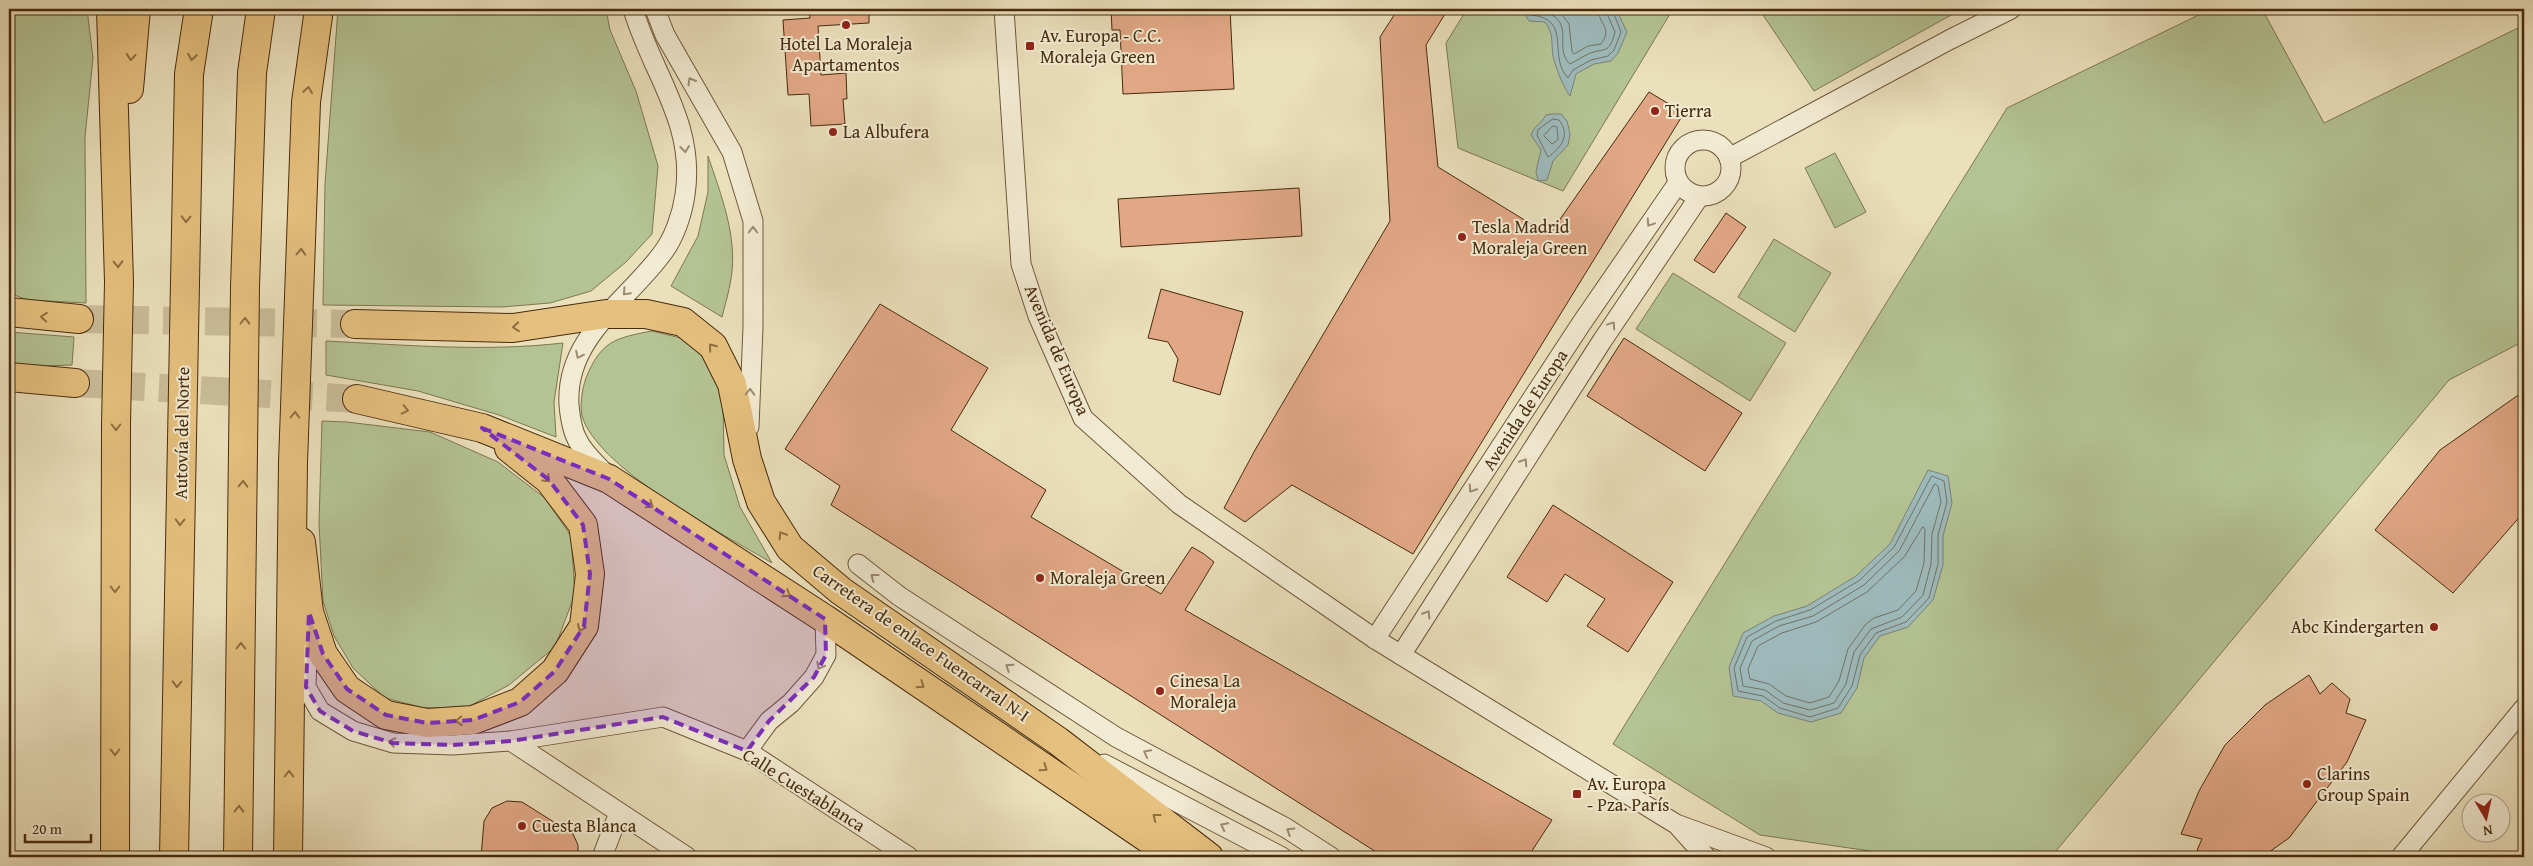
<svg xmlns="http://www.w3.org/2000/svg" width="2533" height="866" font-family="'Gentium Book Plus',serif">
<rect width="100%" height="100%" fill="#ebe0bc"/>
<filter id="stains"><feTurbulence type="fractalNoise" baseFrequency=".004" numOctaves="4"/><feColorMatrix values="0 0 0 0 .2 0 0 0 0 .09 0 0 0 0 .02 0 0 0 .5 -.17"/></filter>
<radialGradient id="worn" r=".72"><stop offset=".6" stop-color="#630" stop-opacity="0"/><stop offset="1" stop-color="#630" stop-opacity=".3"/></radialGradient>
<g fill="#b4c393" stroke="#7e7750">
<path d="M9 9H87L93 58 85 137 86 303 28 300 9 293Z"/>
<path d="M338 9H606L610 30 636 91 658 166 652 234 626 262 591 291 550 303 502 307 323 305 325 184Z"/>
<path d="M1467 9H1673L1563 191 1458 148 1446 43Z"/>
<path d="M1759 9H1962L1814 91Z"/>
<path d="M2211 9H2262L2324 123 2524 25V341L2449 380 2051 857H1911L1760 835 1613 744 2007 108Z"/>
<path d="M1835 153 1866 212 1835 228 1805 168Z"/>
<path d="M708 156C721 195 738 237 731 279 729 292 725 305 722 317L671 286 698 236 708 192Z"/>
<path d="M1774 239 1831 273 1795 332 1738 297Z"/>
<path d="M1673 273 1786 343 1750 401 1636 329Z"/>
<path d="M652 331 689 340 717 373 723 405 724 455 740 507 772 563C723 534 603 472 583 419 579 408 582 389 586 378 601 341 615 338 652 331Z"/>
<path d="M9 332 74 337 72 365 9 367Z"/>
<path d="M326 341C405 345 484 352 563 343L554 402 556 437 499 415 418 391 326 375Z"/>
<path d="M322 421 347 422 430 432 498 462 545 498 571 536 575 594 555 647 509 685 468 707 424 708 385 698 353 668 334 636 323 601 319 523Z"/>
</g>
<g fill="#9dbabb" stroke="#7b8175">
<path d="M1522 9H1616L1627 32 1618 53 1611 61 1594 64 1576 74 1570 96C1563 87 1556 68 1553 56 1551 43 1554 33 1545 22L1529 21Z"/>
<path d="M1552 114H1561L1567 121 1570 134 1568 145 1553 161 1547 180 1538 181 1536 171 1541 150 1531 135C1534 126 1541 124 1546 115Z"/>
<path d="M1928 470 1948 476 1952 503 1943 536V565L1933 600 1908 627 1880 636 1864 658 1857 688 1841 713 1811 722 1778 713 1761 701 1733 696 1729 667 1743 633 1774 616 1807 606 1856 576 1890 544Z"/>
</g>
<g fill="none" stroke-linecap="round" stroke-linejoin="round">
<g stroke="#727264" stroke-width="1">
<path d="M1528 9 1532 15C1573 20 1547 56 1568 78L1573 70 1591 60 1608 56 1614 50 1621 32 1612 9"/>
<path d="M1536 9C1581 19 1551 46 1570 64 1576 61 1582 57 1588 54 1604 47 1609 56 1615 32L1605 9"/>
<path d="M1558 9 1569 24 1572 52 1574 54 1588 46 1601 44C1613 28 1599 25 1598 9"/>
<path d="M1553 119 1559 120C1571 135 1561 148 1548 157L1537 135 1538 130Z"/>
<path d="M1553 126 1557 127 1558 140 1552 144 1544 136Z"/>
<path d="M1932 476 1944 481 1947 502 1938 535V564L1929 598 1906 622 1876 633 1860 655 1852 686 1838 708 1810 717 1780 708 1763 696 1738 691 1734 668 1747 637 1776 621 1810 610 1860 580 1894 547Z"/>
<path d="M1935 484 1938 486 1941 502 1932 534 1931 564 1923 595 1902 617 1871 629 1854 652 1846 684 1834 703 1810 710 1783 703 1765 690 1743 686 1740 668 1752 641 1779 626 1813 616 1864 585 1899 551Z"/>
<path d="M1923 527 1925 529 1924 563 1916 591 1898 610 1874 618 1866 624 1848 649 1839 681 1829 697 1810 703 1786 696 1769 684 1750 679 1748 669 1758 646 1782 633 1816 622 1867 592 1904 557Z"/>
</g>
</g>
<g fill="#e2a886" stroke="#472b0d">
<path d="M809 9H869V23L818 26 821 75 846 73 847 99H843L845 124 811 126 809 94 788 95 783 20 810 18Z"/>
<path d="M1111 9H1230L1234 89 1123 94 1120 30H1112Z"/>
<path d="M1398 9H1448L1426 45 1438 167 1549 235 1649 92 1684 113 1413 554 1292 485 1245 522 1224 508 1255 450 1390 221 1380 37Z"/>
<path d="M1299 188 1302 236 1121 247 1118 199Z"/>
<path d="M1726 213 1746 227 1714 273 1694 260Z"/>
<path d="M1161 289 1243 312 1220 395 1173 381 1178 359 1168 342 1148 338Z"/>
<path d="M880 304 988 368 951 430 1046 490 1031 517 1161 594 1192 547 1204 554 1214 562 1185 610 1552 820 1528 857H1384L831 505 840 486 785 449Z"/>
<path d="M1624 338 1742 413 1705 471 1587 396Z"/>
<path d="M2524 391V512L2453 593 2375 530 2440 450Z"/>
<path d="M1553 505 1673 582 1628 652 1587 626 1605 599 1565 574 1547 602 1507 577Z"/>
<path d="M2309 675 2320 694 2332 683 2350 699 2346 713 2366 720 2347 762 2289 838 2262 857H2205L2197 850 2202 839 2181 834 2199 791 2225 745 2265 705Z"/>
<path d="M507 801 522 802 573 834 578 845V857H481L484 821 492 808Z"/>
</g>
<g fill="none" stroke-linecap="round" stroke-linejoin="round">
<g stroke="#cabc99" stroke-width="28" stroke-dasharray="28 14" stroke-linecap="butt">
<path d="M79 319 355 324"/>
<path d="M75 383 357 399"/>
</g>
<defs>
<g id="street">
<path d="M655 9 665 35 732 152 753 221V327L749 427"/>
<path d="M1004 9 1021 264 1038 316 1083 418 1179 504 1375 639 1676 824 1766 857"/>
<circle cx="1703" cy="168" r="28"/>
<path d="M1729 158 1949 40 2011 9"/>
<path d="M607 476C598 465 584 454 578 441 572 431 570 416 569 405 565 338 626 302 661 255 674 239 682 215 685 195 696 123 652 74 633 9"/>
<path d="M858 564 899 596 1116 737 1286 828 1331 857"/>
<path d="M308 625 306 687 320 711 353 731 393 743 453 745 511 741 663 717 747 751 909 857"/>
<path d="M1375 639 1581 324 1678 183"/>
<path d="M1401 655 1602 341 1699 197"/>
<path d="M511 741 687 857"/>
<path d="M747 751 769 721 791 703 814 677 826 655 825 619"/>
<path d="M1104 764 1282 857"/>
<path d="M1679 827 1706 857"/>
<path d="M602 857 619 813"/>
<path d="M2401 857 2524 708"/>
</g>
<g id="primary">
<path d="M9 312 79 319"/>
<path d="M355 324 513 328 606 314H646L683 322 713 346 732 384 747 459 761 502 790 548 841 591 1058 741 1209 857"/>
<path d="M9 377 75 383"/>
<path d="M357 399 482 428 609 479 825 619 1150 840 1178 857"/>
<path d="M301 542 309 612 323 654 347 689 386 715 427 723 473 720 520 702 555 671 584 626 590 574 583 525 549 480 509 448"/>
</g>
<g id="highway">
<path d="M111 9 119 282 116 424 115 857"/>
<path d="M129 89 136 9"/>
<path d="M174 857 189 74 199 9"/>
<path d="M238 857 245 287 252 73 261 9"/>
<path d="M288 857 293 463 306 102 319 9"/>
</g>
</defs>
<use href="#street" stroke="#705839" stroke-width="21"/>
<use href="#primary" stroke="#472b0d" stroke-width="30"/>
<use href="#highway" stroke="#472b0d" stroke-width="30"/>
<use href="#street" stroke="#f2ebd3" stroke-width="19"/>
<use href="#primary" stroke="#e6c07e" stroke-width="28"/>
<use href="#highway" stroke="#e6c07e" stroke-width="28"/>
</g>
<defs><path id="oneway-chevron" d="M-2-3.5L2.5 0L-2 3.5" fill="none" stroke-width="1.6" stroke-linecap="round" stroke-linejoin="round" transform="scale(1.25)"/></defs>
<g stroke="#8f6e40">
<use href="#oneway-chevron" transform="translate(131 57) rotate(95)"/>
<use href="#oneway-chevron" transform="translate(192 57) rotate(99)"/>
<use href="#oneway-chevron" transform="translate(308 90) rotate(-82)"/>
<use href="#oneway-chevron" transform="translate(186 219) rotate(91)"/>
<use href="#oneway-chevron" transform="translate(301 252) rotate(-88)"/>
<use href="#oneway-chevron" transform="translate(118 264) rotate(89)"/>
<use href="#oneway-chevron" transform="translate(44 317) rotate(-176)"/>
<use href="#oneway-chevron" transform="translate(245 321) rotate(-89)"/>
<use href="#oneway-chevron" transform="translate(516 327) rotate(175)"/>
<use href="#oneway-chevron" transform="translate(712 347) rotate(-129)"/>
<use href="#oneway-chevron" transform="translate(405 410) rotate(13)"/>
<use href="#oneway-chevron" transform="translate(295 415) rotate(-88)"/>
<use href="#oneway-chevron" transform="translate(116 427) rotate(90)"/>
<use href="#oneway-chevron" transform="translate(547 479) rotate(44)"/>
<use href="#oneway-chevron" transform="translate(243 484) rotate(-89)"/>
<use href="#oneway-chevron" transform="translate(650 505) rotate(33)"/>
<use href="#oneway-chevron" transform="translate(180 522) rotate(91)"/>
<use href="#oneway-chevron" transform="translate(782 535) rotate(-122)"/>
<use href="#oneway-chevron" transform="translate(115 589) rotate(90)"/>
<use href="#oneway-chevron" transform="translate(787 594) rotate(33)"/>
<use href="#oneway-chevron" transform="translate(581 628) rotate(113)"/>
<use href="#oneway-chevron" transform="translate(241 646) rotate(-89)"/>
<use href="#oneway-chevron" transform="translate(177 684) rotate(91)"/>
<use href="#oneway-chevron" transform="translate(921 685) rotate(34)"/>
<use href="#oneway-chevron" transform="translate(459 721) rotate(176)"/>
<use href="#oneway-chevron" transform="translate(115 752) rotate(90)"/>
<use href="#oneway-chevron" transform="translate(1044 768) rotate(34)"/>
<use href="#oneway-chevron" transform="translate(289 774) rotate(-90)"/>
<use href="#oneway-chevron" transform="translate(239 809) rotate(-89)"/>
<use href="#oneway-chevron" transform="translate(1156 817) rotate(-142)"/>
</g>
<g stroke="#9c8b70">
<use href="#oneway-chevron" transform="translate(691 81) rotate(-120)"/>
<use href="#oneway-chevron" transform="translate(685 149) rotate(83)"/>
<use href="#oneway-chevron" transform="translate(1650 223) rotate(124)"/>
<use href="#oneway-chevron" transform="translate(753 230) rotate(-90)"/>
<use href="#oneway-chevron" transform="translate(626 292) rotate(133)"/>
<use href="#oneway-chevron" transform="translate(1612 325) rotate(-56)"/>
<use href="#oneway-chevron" transform="translate(579 355) rotate(116)"/>
<use href="#oneway-chevron" transform="translate(750 392) rotate(-88)"/>
<use href="#oneway-chevron" transform="translate(1524 462) rotate(-57)"/>
<use href="#oneway-chevron" transform="translate(1472 489) rotate(123)"/>
<use href="#oneway-chevron" transform="translate(874 577) rotate(-143)"/>
<use href="#oneway-chevron" transform="translate(1427 614) rotate(-57)"/>
<use href="#oneway-chevron" transform="translate(820 666) rotate(118)"/>
<use href="#oneway-chevron" transform="translate(1009 667) rotate(-147)"/>
<use href="#oneway-chevron" transform="translate(392 742) rotate(-170)"/>
<use href="#oneway-chevron" transform="translate(1147 753) rotate(-152)"/>
<use href="#oneway-chevron" transform="translate(1224 826) rotate(-153)"/>
<use href="#oneway-chevron" transform="translate(1290 831) rotate(-148)"/>
</g>
<path fill="#7b2cbf" fill-opacity="0.2" stroke="#7b2cbf" stroke-width="4" stroke-dasharray="10 6" stroke-linejoin="round" d="M482 428 609 479 825 619 826 655 814 677 769 721 747 751 663 717 511 741 453 745 393 743 353 731 320 711 306 687 309 612 323 654 347 689 386 715 427 723 473 720 520 702 555 671 584 626 590 574 583 525 549 480Z"/>
<g fill="#8f2418" stroke="#f2ebd3" stroke-width="2">
<circle cx="846" cy="25" r="5"/>
<rect x="1025" y="41" width="10" height="10" rx="2.5"/>
<circle cx="1655" cy="111" r="5"/>
<circle cx="833" cy="132" r="5"/>
<circle cx="1462" cy="237" r="5"/>
<circle cx="1040" cy="578" r="5"/>
<circle cx="2434" cy="627" r="5"/>
<circle cx="1160" cy="691" r="5"/>
<circle cx="2307" cy="784" r="5"/>
<rect x="1572" y="789" width="10" height="10" rx="2.5"/>
<circle cx="522" cy="826" r="5"/>
</g>
<g text-anchor="middle" stroke-width="4" stroke-linejoin="round" paint-order="stroke">
<g font-size="18" fill="#472b0d" stroke="#f2ebd3" text-anchor="start">
<text x="1040" y="42">Av. Europa - C.C.<tspan x="1040" dy="21">Moraleja Green</tspan></text>
<text x="846" y="50" text-anchor="middle">Hotel La Moraleja<tspan x="846" dy="21">Apartamentos</tspan></text>
<text x="1665" y="117">Tierra</text>
<text x="843" y="138">La Albufera</text>
<text x="1472" y="233">Tesla Madrid<tspan x="1472" dy="21">Moraleja Green</tspan></text>
<text x="1050" y="584">Moraleja Green</text>
<text x="2424" y="633" text-anchor="end">Abc Kindergarten</text>
<text x="1170" y="687">Cinesa La<tspan x="1170" dy="21">Moraleja</tspan></text>
<text x="2317" y="780">Clarins<tspan x="2317" dy="21">Group Spain</tspan></text>
<text x="1587" y="790">Av. Europa<tspan x="1587" dy="21">- Pza. París</tspan></text>
<text x="532" y="832">Cuesta Blanca</text>
</g>
<g font-size="18" fill="#472b0d" stroke="#f2ebd3">
<text transform="translate(1057 350) rotate(67)" y="6">Avenida de Europa</text>
<text transform="translate(1525 410) rotate(-57)" y="6">Avenida de Europa</text>
<text transform="translate(182 433) rotate(-89)" y="6">Autovía del Norte</text>
<text transform="translate(921 643) rotate(35)" y="6">Carretera de enlace Fuencarral N-I</text>
<text transform="translate(804 790) rotate(32)" y="6">Calle Cuestablanca</text>
</g>
</g>
<rect width="2533" height="866" fill="none" stroke="#ebe0bc" stroke-width="30"/>
<rect x="10" y="10" width="2513" height="846" fill="none" stroke="#472b0d" stroke-width="2.5"/>
<rect x="15" y="15" width="2503" height="836" fill="none" stroke="#472b0d"/>
<g transform="translate(2486 818) rotate(171)"><circle r="24" fill="#f2ebd3" stroke="#ae9e84"/>
<path d="M0-4L9 19L0 12L-9 19Z" fill="#8f2418"/>
<text y="-8" font-size="14" font-weight="bold" text-anchor="middle" fill="#472b0d">N</text>
</g>
<path d="M25 834v8h66v-8" fill="none" stroke="#472b0d" stroke-width="2.5"/>
<text x="32" y="834" font-size="15" fill="#472b0d" stroke="#f2ebd3" stroke-width="4" paint-order="stroke">20 m</text>
<rect width="100%" height="100%" filter="url(#stains)"/>
<rect width="100%" height="100%" fill="url(#worn)"/>
</svg>
